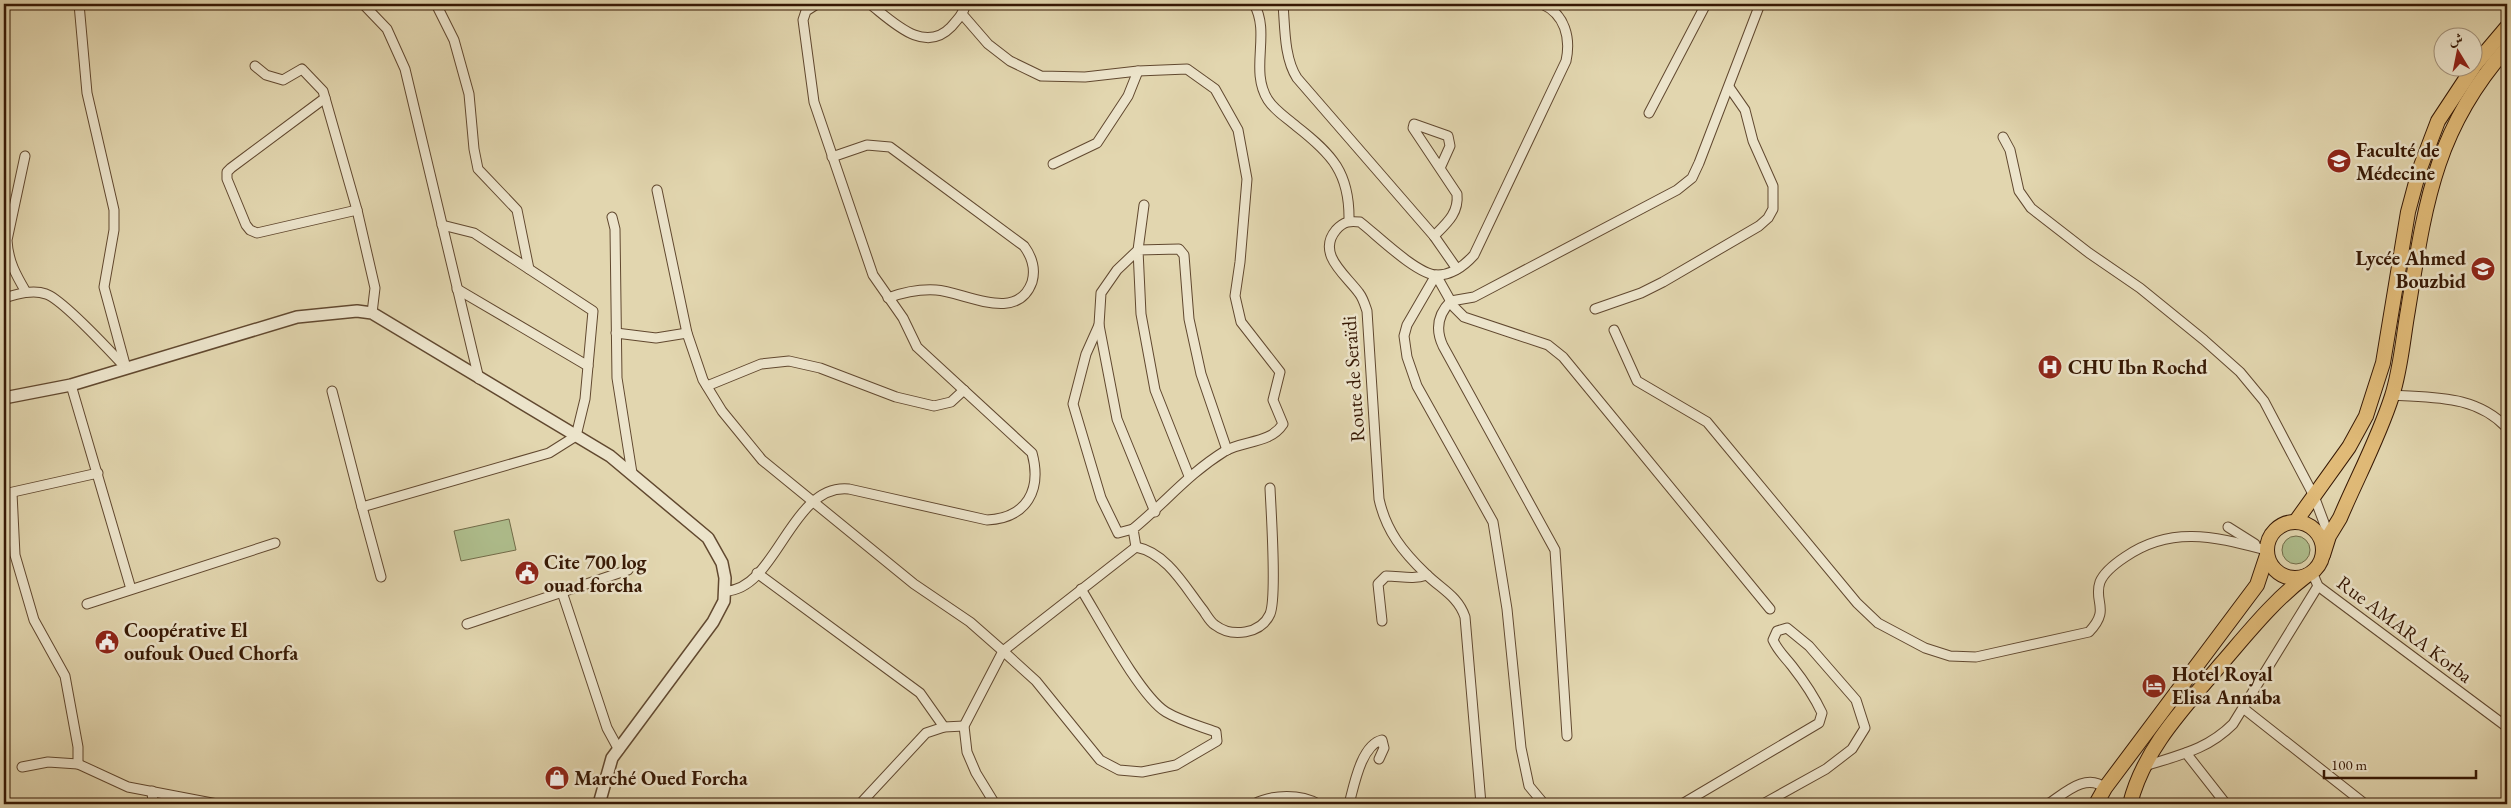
<svg xmlns="http://www.w3.org/2000/svg" width="2511" height="808" font-family="'EB Garamond',Amiri,serif">
<rect width="100%" height="100%" fill="#e2d6af"/>
<filter id="stains"><feTurbulence type="fractalNoise" baseFrequency=".004" numOctaves="4"/><feColorMatrix values="0 0 0 0 .2 0 0 0 0 .09 0 0 0 0 .02 0 0 0 .5 -.17"/></filter>
<radialGradient id="worn" r=".72"><stop offset=".6" stop-color="#630" stop-opacity="0"/><stop offset="1" stop-color="#630" stop-opacity=".3"/></radialGradient>
<g fill="#afbf8e" stroke="#726c49">
<path d="M509 519 516 550 461 561 454 531Z"/>
<circle cx="2296" cy="550" r="14"/>
</g>
<g fill="none" stroke-linecap="round" stroke-linejoin="round">
<defs>
<g id="minor">
<path d="M79 4 87 93 114 210V230L104 287 126 368"/>
<path d="M363 4 387 29 405 69 479 379"/>
<path d="M436 4 454 40 469 94 474 149 478 169 517 210 529 269"/>
<path d="M870 4C892 21 924 55 951 27 958 19 963 14 966 4"/>
<path d="M1254 4C1271 34 1249 70 1268 100 1275 111 1287 118 1296 126 1332 154 1350 173 1349 221"/>
<path d="M1283 4C1285 27 1284 58 1297 78L1434 236 1457 269"/>
<path d="M962 14 988 44 1010 61 1041 76 1085 77 1138 71 1187 69 1215 89 1238 130 1247 179 1240 262 1235 296 1241 322 1280 372 1273 400 1283 424C1270 444 1244 440 1225 451 1188 474 1166 502 1133 529L1136 547"/>
<path d="M255 66 266 75 283 80 302 69 323 91 357 210 375 288 372 313"/>
<path d="M325 98 231 168 227 172V179L246 225 250 230 257 233 357 210"/>
<path d="M1649 113 1706 4"/>
<path d="M2003 137 2010 150 2019 191 2031 208 2089 253 2140 288 2204 340 2240 372 2264 401 2314 496 2329 536"/>
<path d="M25 156 7 240C8 261 16 275 26 292"/>
<path d="M832 157 867 145 890 147 1024 246C1032 257 1036 268 1032 282 1017 324 965 292 936 290 919 289 904 292 888 298"/>
<path d="M1053 164 1097 143 1128 96 1138 71"/>
<path d="M657 190 687 333 703 380 722 411 762 460 914 584 970 622 1003 651 1036 681 1100 760 1119 770 1142 772 1176 765 1217 741 1216 732C1200 726 1181 721 1166 712 1140 696 1099 618 1081 589"/>
<path d="M1144 205 1138 250 1117 270 1101 293 1099 325 1117 419 1155 512"/>
<path d="M612 217 615 229 617 378 632 473"/>
<path d="M1434 236C1447 223 1459 213 1457 194L1413 128 1414 124 1448 136 1450 146 1441 166"/>
<path d="M457 289 588 366"/>
<path d="M4 298C17 294 33 289 46 294 62 299 110 351 124 366"/>
<path d="M1595 309 1641 293 1663 282 1759 226 1768 218 1773 209V186L1753 141 1745 110 1729 87"/>
<path d="M1099 325 1086 354 1073 404 1101 498 1118 533 1133 529"/>
<path d="M1614 330 1637 381 1707 422 1857 603 1878 623 1925 648 1950 656 1976 657 2089 632C2111 609 2093 602 2100 582 2104 572 2116 563 2125 557 2170 526 2213 536 2262 549"/>
<path d="M616 333 656 338 687 333"/>
<path d="M71 385 131 589"/>
<path d="M707 386 761 364 789 361 820 368 896 397 934 406 951 402 964 390"/>
<path d="M332 391 362 507 549 453 576 436 585 399 593 311 474 233 442 225"/>
<path d="M2392 395C2435 398 2476 395 2507 428"/>
<path d="M1189 476 1155 390 1141 314 1138 250 1179 249 1184 255 1189 319 1201 374 1227 450"/>
<path d="M12 493 15 555 34 620 65 676 78 747V764"/>
<path d="M4 494 98 473"/>
<path d="M362 507 381 577"/>
<path d="M2228 527 2255 544"/>
<path d="M2312 572 2318 586 2507 727"/>
<path d="M757 573 920 693 944 727"/>
<path d="M726 591C777 589 791 483 849 489L987 520C1027 518 1042 490 1032 453L917 347 903 318 873 275 814 102 803 20 806 11 817 4"/>
<path d="M562 592 607 728 619 750"/>
<path d="M87 604 275 543"/>
<path d="M1382 621 1378 584 1386 576C1401 576 1412 580 1427 575"/>
<path d="M467 624 628 570"/>
<path d="M2243 708 2365 804"/>
<path d="M1567 736 1555 550 1443 346C1435 329 1438 314 1451 301L1474 297 1677 190 1692 178 1699 163 1760 4"/>
<path d="M2186 753 2226 804"/>
<path d="M2145 766C2179 755 2207 750 2233 724L2318 586"/>
<path d="M22 767 48 762 78 764 128 787 217 804"/>
<path d="M152 791 153 804"/>
<path d="M860 804 926 733 944 727 964 726"/>
<path d="M995 804 976 773 967 752 964 726 1003 651 1136 547C1167 553 1185 587 1203 610 1206 614 1210 622 1215 625 1232 638 1261 634 1270 614 1277 597 1271 511 1270 488"/>
<path d="M1254 804C1273 794 1301 794 1318 804"/>
<path d="M1349 804C1354 786 1361 745 1382 740L1384 748 1379 759"/>
<path d="M1481 804 1465 617C1458 596 1441 589 1426 574 1403 552 1386 531 1379 499L1367 311C1365 305 1363 298 1359 293 1346 275 1316 254 1336 230 1344 221 1350 221 1360 222 1377 235 1417 275 1437 275 1452 275 1465 265 1474 255L1566 61C1571 38 1565 14 1542 4"/>
<path d="M1544 804 1529 786 1521 748 1507 609 1493 522 1417 386 1407 357 1404 336 1407 325 1436 275 1454 307 1464 317 1548 345 1563 357 1770 609"/>
<path d="M1682 804 1819 723 1822 713C1814 696 1803 680 1792 666 1784 656 1778 651 1773 640L1777 631 1787 628 1809 646 1856 700 1865 728 1852 749 1826 769 1763 804"/>
<path d="M2048 804C2064 794 2086 772 2105 788"/>
</g>
<path id="tertiary" d="M4 398 71 385 297 317 357 311 372 313 610 456 708 538 722 563 725 578 724 601 713 622 612 758 599 804"/>
<g id="primary">
<path d="M2474 66 2507 27"/>
<path d="M2296 521 2349 447 2366 416 2383 363 2408 212 2419 171 2438 121 2473 68"/>
<circle cx="2295" cy="550" r="28"/>
<path d="M2323 555 2329 536 2340 518C2357 478 2379 437 2392 396 2401 368 2403 338 2408 310 2425 206 2434 130 2507 48"/>
<path d="M2096 804 2105 788 2257 585 2267 555"/>
<path d="M2130 804C2144 748 2185 707 2221 664 2248 633 2273 601 2306 576"/>
</g>
</defs>
<use href="#minor" stroke="#61482f" stroke-width="11"/>
<use href="#tertiary" stroke="#61482f" stroke-width="14"/>
<use href="#primary" stroke="#361804" stroke-width="16"/>
<use href="#minor" stroke="#ece4cb" stroke-width="9"/>
<use href="#tertiary" stroke="#ece4cb" stroke-width="11"/>
<use href="#primary" stroke="#e1bb78" stroke-width="14"/>
</g>
<defs>
<symbol id="university-disc" viewBox="-11 -11 22 22"><circle r="9.5" fill="#8f2418" stroke="#ece4cb"/><path d="M0-5L7-2L0 1L-7-2ZM-4 1L0 2.5L4 1V4Q0 6-4 4Z" fill="#fff"/></symbol>
<symbol id="school-disc" viewBox="-11 -11 22 22"><circle r="9.5" fill="#8f2418" stroke="#ece4cb"/><path d="M0-5L7-2L0 1L-7-2ZM-4 1L0 2.5L4 1V4Q0 6-4 4Z" fill="#fff"/></symbol>
<symbol id="hospital-disc" viewBox="-11 -11 22 22"><circle r="9.5" fill="#8f2418" stroke="#ece4cb"/><path d="M-5-5h3v3.5h4V-5h3V5h-3V1.5h-4V5h-3Z" fill="#fff"/></symbol>
<symbol id="civic-disc" viewBox="-11 -11 22 22"><circle r="9.5" fill="#8f2418" stroke="#ece4cb"/><path d="M-.6-6.5H3V-4.5H.6V-3L4-1V1h2V6H-6V1h2V-1L-.6-3ZM-1.2 2.5V6h2.4V2.5Z" fill="#fff"/></symbol>
<symbol id="hotel-disc" viewBox="-11 -11 22 22"><circle r="9.5" fill="#8f2418" stroke="#ece4cb"/><path d="M-6-4.5h1.5V1H6V5H4.5V3h-9V5H-6ZM-4 0a1.8 1.8 0 1 1 3.6 0ZM.5 0V-2.5h3Q6-2.5 6 0Z" fill="#fff"/></symbol>
<symbol id="shop-disc" viewBox="-11 -11 22 22"><circle r="9.5" fill="#8f2418" stroke="#ece4cb"/><path d="M-5-2.5h2.3a2.7 3.5 0 0 1 5.4 0H5L5.5 6h-11ZM-1.5-2.5h3a1.5 2.3 0 0 0-3 0Z" fill="#fff"/></symbol>
</defs>
<g fill-rule="evenodd">
<use href="#university-disc" x="2325" y="147" width="28" height="28"/>
<use href="#school-disc" x="2469" y="255" width="28" height="28"/>
<use href="#hospital-disc" x="2036" y="353" width="28" height="28"/>
<use href="#civic-disc" x="513" y="559" width="28" height="28"/>
<use href="#civic-disc" x="93" y="628" width="28" height="28"/>
<use href="#hotel-disc" x="2140" y="672" width="28" height="28"/>
<use href="#shop-disc" x="543" y="764" width="28" height="28"/>
</g>
<g text-anchor="middle" stroke-width="5" stroke-linejoin="round" paint-order="stroke">
<g font-size="20" font-weight="bold" fill="#361804" stroke="#ece4cb" text-anchor="start">
<text x="2356" y="157">Faculté de<tspan x="2356" dy="23">Médecine</tspan></text>
<text x="2466" y="265" text-anchor="end">Lycée Ahmed<tspan x="2466" dy="23">Bouzbid</tspan></text>
<text x="2068" y="374">CHU Ibn Rochd</text>
<text x="544" y="569">Cite 700 log<tspan x="544" dy="23">ouad forcha</tspan></text>
<text x="124" y="637">Coopérative El<tspan x="124" dy="23">oufouk Oued Chorfa</tspan></text>
<text x="2172" y="681">Hotel Royal<tspan x="2172" dy="23">Elisa Annaba</tspan></text>
<text x="574" y="785">Marché Oued Forcha</text>
</g>
<g font-size="20" fill="#361804" stroke="#ece4cb">
<text transform="translate(1353 379) rotate(-94)" y="7">Route de Seraïdi</text>
<text transform="translate(2405 629) rotate(37)" y="7">Rue AMARA Korba</text>
</g>
</g>
<rect width="2511" height="808" fill="none" stroke="#e2d6af" stroke-width="20"/>
<rect x="5" y="5" width="2501" height="798" fill="none" stroke="#361804" stroke-width="2.5"/>
<rect x="10" y="10" width="2491" height="788" fill="none" stroke="#361804"/>
<g transform="translate(2458 52) rotate(350)"><circle r="24" fill="#ece4cb" stroke="#a3927b"/>
<path d="M0-4L9 19L0 12L-9 19Z" fill="#8f2418"/>
<text y="-8" font-size="14" font-weight="bold" text-anchor="middle" fill="#361804">ش</text>
</g>
<path d="M2324 770v8h152v-8" fill="none" stroke="#361804" stroke-width="2.5"/>
<text x="2331" y="770" font-size="15" fill="#361804" stroke="#ece4cb" stroke-width="4" paint-order="stroke">100 m</text>
<rect width="100%" height="100%" filter="url(#stains)"/>
<rect width="100%" height="100%" fill="url(#worn)"/>
</svg>
